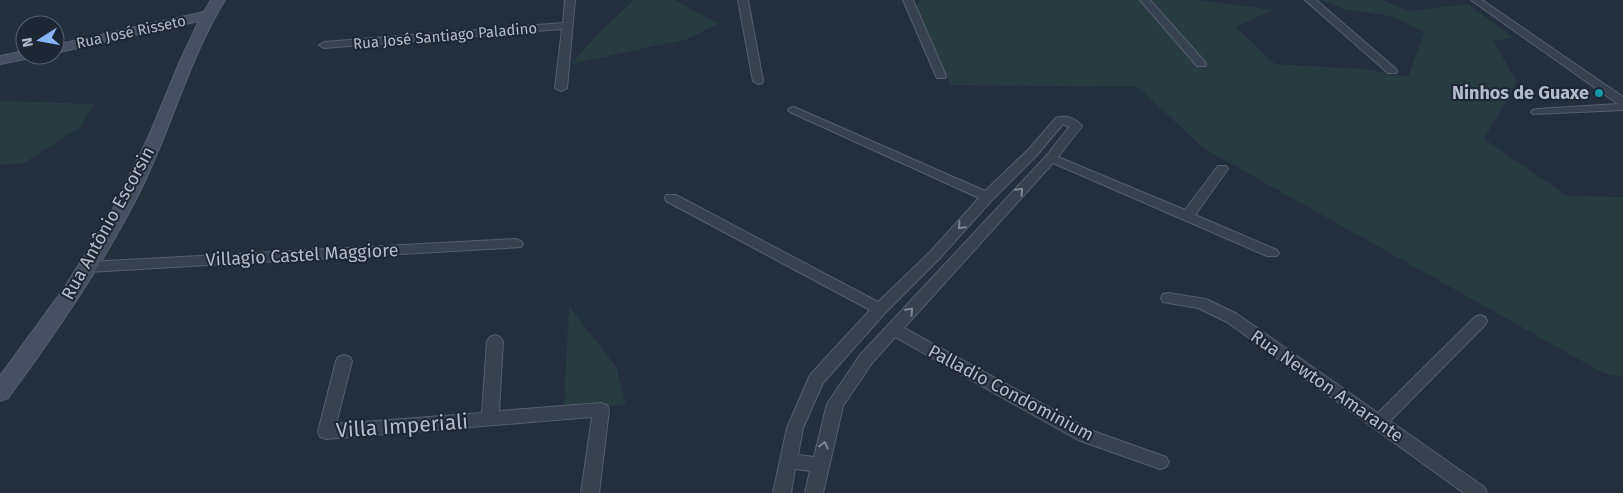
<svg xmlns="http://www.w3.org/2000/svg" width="1623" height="493" font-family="'Fira Sans',sans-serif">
<rect width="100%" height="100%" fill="#242f3e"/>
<g fill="#263c3f">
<path d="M634 0H675L718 24 688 39 571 64 601 31Z"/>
<path d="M920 0H1197L1273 10 1236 27 1275 64 1362 69 1408 77 1424 33 1395 17 1344 9 1321 0H1382L1409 11 1468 4 1514 38 1493 41 1517 82 1484 139 1568 196 1623 197V377L1605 374 1203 148 1138 87 951 85 916 6Z"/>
<path d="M0 101 94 104 80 127 24 163 0 165Z"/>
<path d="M569 306 616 367 626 404 564 413Z"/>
</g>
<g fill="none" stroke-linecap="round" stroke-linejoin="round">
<defs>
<g id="street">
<path d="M565 0H575L567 88 561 91 555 88 562 29 324 48 319 45 324 42 563 23Z"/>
<path d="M738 0H748L763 81 762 83 758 84 753 81Z"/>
<path d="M903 0H913L946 76 945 78H937L936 76Z"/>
<path d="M1140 0H1150L1205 62 1206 64 1205 66H1197Z"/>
<path d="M1305 0H1316L1396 69 1397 71 1396 73H1388Z"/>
<path d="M1471 0H1482L1623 97V110L1533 114 1531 112 1533 110 1537 109 1618 104Z"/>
<path d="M794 107 985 191 1029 149 1056 118C1066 115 1075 118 1082 126L1058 157 1185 210 1218 166H1226L1228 169 1195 215 1277 250 1279 253 1277 256H1267L1053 163 904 328 1090 430 1166 457 1169 462 1166 467 1160 469 1078 440 895 337 872 363 843 406 823 493H805L810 471 795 469 791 493H773L787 428 810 375 870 310 666 201 665 198 666 195H676L878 302 930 252 979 198 790 112 788 110 790 108ZM1063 124 1069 127 1047 155 860 355 827 404 814 457 798 455 803 428 823 383 885 313 940 258 992 200 1037 155Z"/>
<path d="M516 239 521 241 523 244 521 247 88 272 83 270 81 267 83 264 88 262Z"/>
<path d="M1168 293 1206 299 1237 314 1378 413 1475 317 1480 315 1485 317 1487 321 1485 325 1390 421 1484 487 1487 493H1464L1227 322 1198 308 1163 302 1161 298 1163 294Z"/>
<path d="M495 335 500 337 503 341 499 411 601 403 607 405 609 410 599 493H581L592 417 326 439 320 437 318 432 336 361 338 357 344 355 350 357 352 361 336 424 482 413 487 341 490 337Z"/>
</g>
<g id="secondary">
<path d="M211 0H225C189 58 172 126 142 187 105 262 57 331 8 398L0 401V376L65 287 111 213 149 136 181 59 199 21 55 53V45L204 12Z"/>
<path d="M25 51V55H32L30 58 0 64V56Z"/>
</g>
</defs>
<use href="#street" stroke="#565f6c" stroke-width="2"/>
<use href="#secondary" stroke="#565f6c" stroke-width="2"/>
<use href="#street" fill="#38414e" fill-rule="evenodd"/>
<use href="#secondary" fill="#465061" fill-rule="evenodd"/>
</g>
<defs><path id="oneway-chevron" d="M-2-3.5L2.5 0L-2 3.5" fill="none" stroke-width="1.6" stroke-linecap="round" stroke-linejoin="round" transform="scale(1.25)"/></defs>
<g stroke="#7c8592">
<use href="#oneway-chevron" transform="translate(1020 191) rotate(-47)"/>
<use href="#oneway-chevron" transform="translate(961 226) rotate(132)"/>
<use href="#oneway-chevron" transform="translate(910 311) rotate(-47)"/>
<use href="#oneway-chevron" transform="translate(824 445) rotate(-76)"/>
</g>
<circle fill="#0f9aa8" stroke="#1d2633" stroke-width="2" cx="1599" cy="93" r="5"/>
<g text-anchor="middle" stroke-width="4" stroke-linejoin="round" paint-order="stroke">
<g font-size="15" fill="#b4bcc9" stroke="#1d2633">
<text transform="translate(131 32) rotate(-12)" y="5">Rua José Risseto</text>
<text transform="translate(445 36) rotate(-5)" y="5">Rua José Santiago Paladino</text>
</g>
<g font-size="18" font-weight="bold" fill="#b4bcc9" stroke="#1d2633" text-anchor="end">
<text x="1589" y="99">Ninhos de Guaxe</text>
</g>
<g font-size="18" fill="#b4bcc9" stroke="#1d2633">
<text transform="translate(108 223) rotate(-61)" y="6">Rua Antônio Escorsin</text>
<text transform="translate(302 255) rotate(-3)" y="6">Villagio Castel Maggiore</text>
<text transform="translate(1327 386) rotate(35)" y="6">Rua Newton Amarante</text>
<text transform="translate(1011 393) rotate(28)" y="6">Palladio Condominium</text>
</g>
<g font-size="21" fill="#b4bcc9" stroke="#1d2633">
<text transform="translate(402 426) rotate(-4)" y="7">Villa Imperiali</text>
</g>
</g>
<g transform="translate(40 40) rotate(259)"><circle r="24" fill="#1d2633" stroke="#59626f"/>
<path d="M0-4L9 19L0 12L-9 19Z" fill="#8ab4f8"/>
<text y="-8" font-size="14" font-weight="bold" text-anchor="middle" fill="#b4bcc9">N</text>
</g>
</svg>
